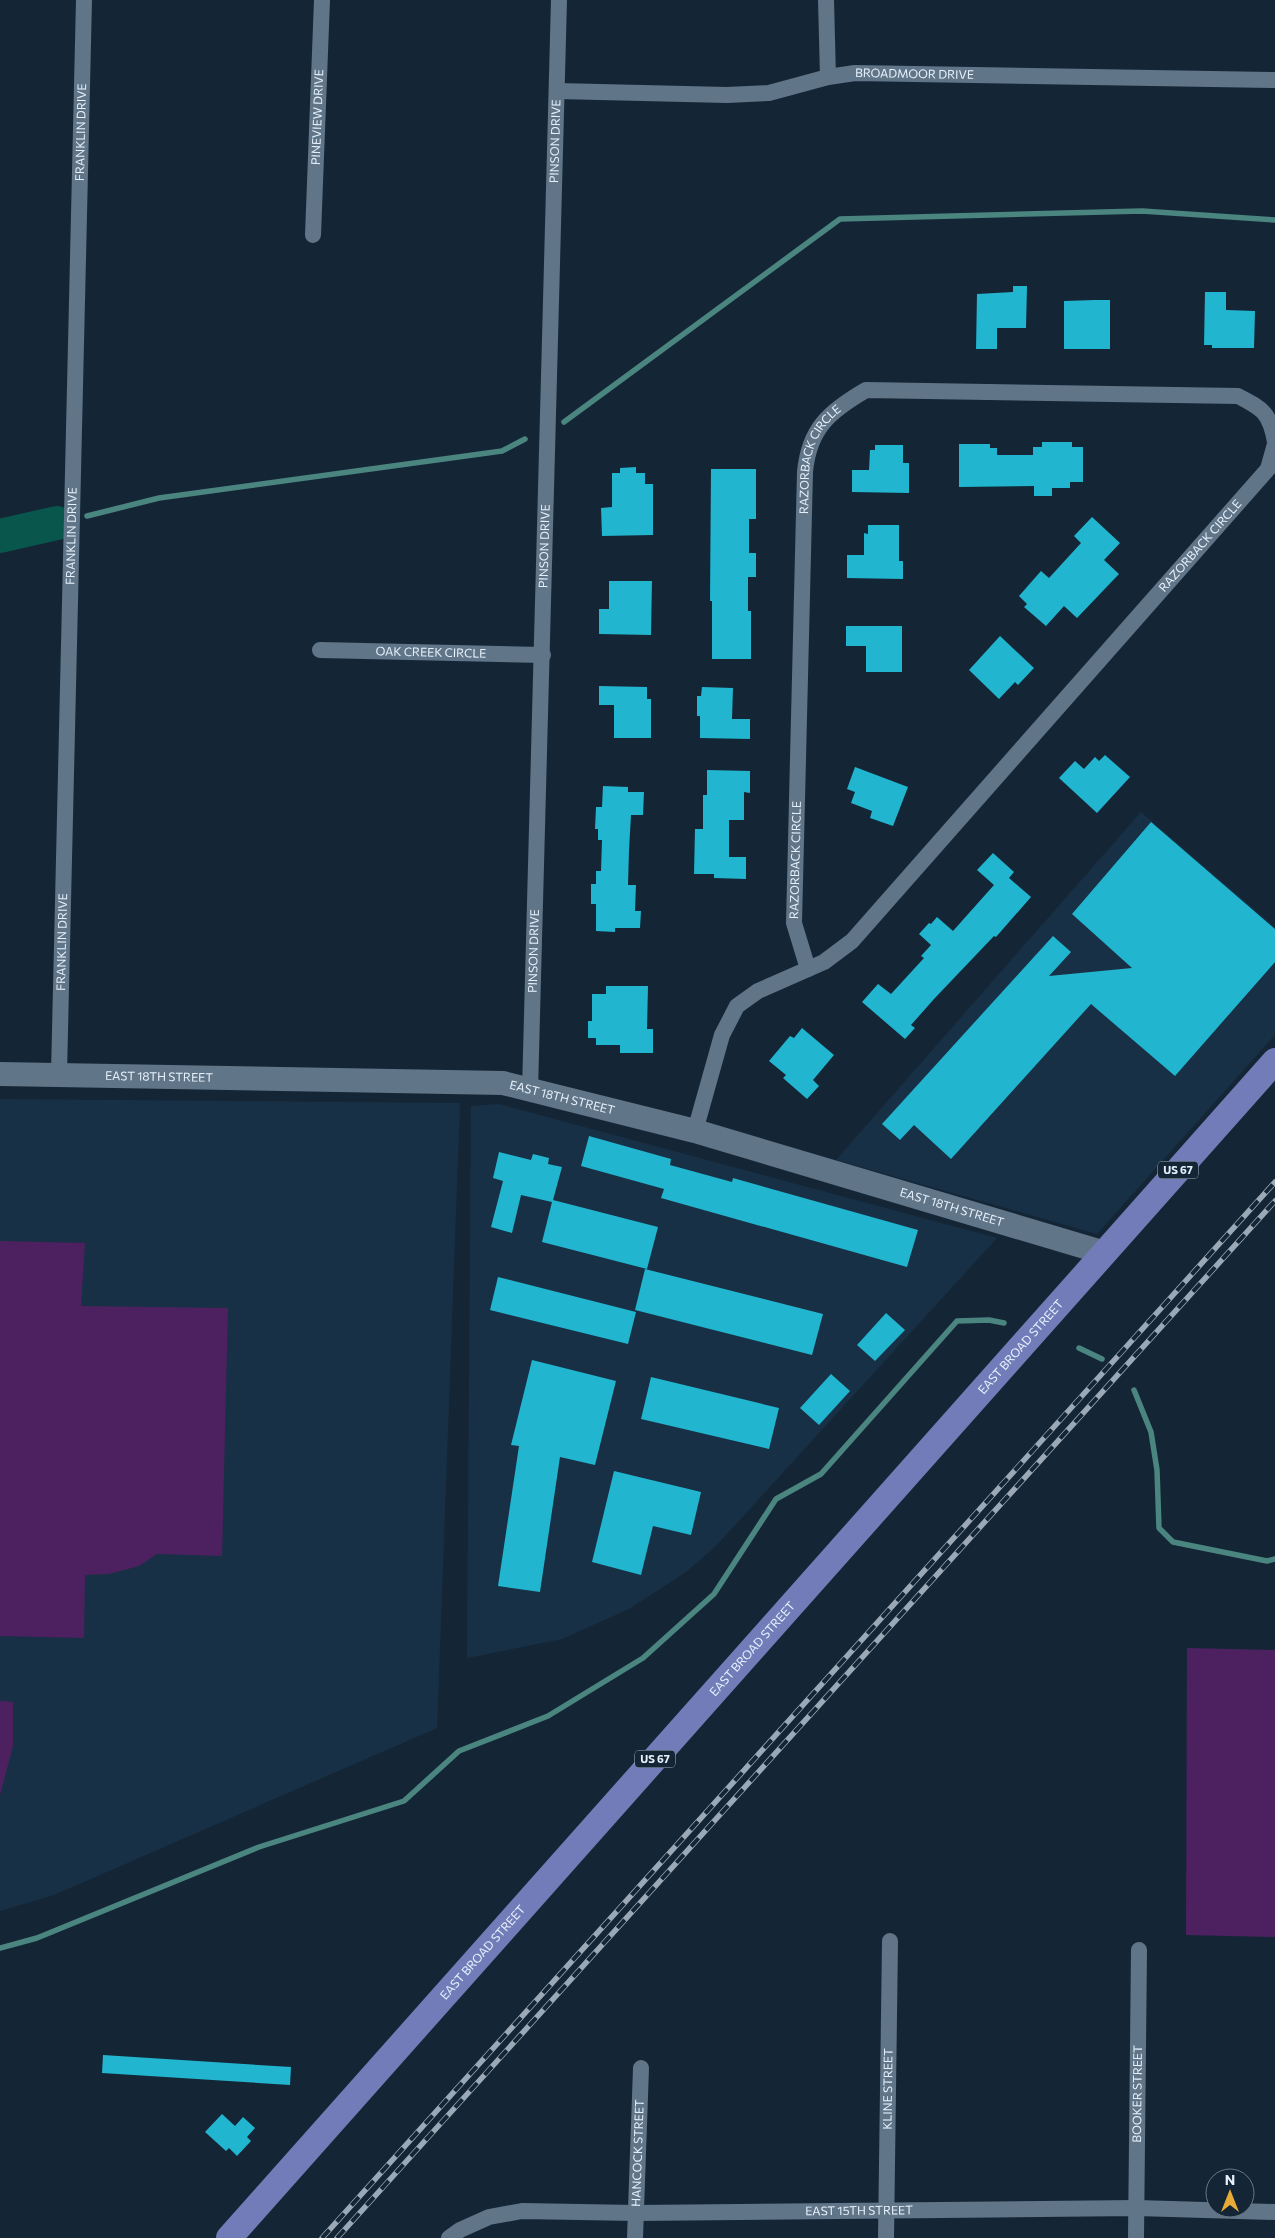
<svg xmlns="http://www.w3.org/2000/svg" width="1275" height="2238" font-family="Commissioner,sans-serif">
<rect width="100%" height="100%" fill="#142636"/>
<g fill="#183045">
<path d="M1141 812 1275 927V1035L1097 1234 836 1160Z"/>
<path d="M0 1099 460 1103 437 1728 54 1895 0 1911Z"/>
<path d="M499 1104 997 1238 716 1546 686 1572 629 1609 562 1639 467 1658 471 1106Z"/>
</g>
<g fill="#4d2160">
<path d="M0 1241 85 1243 81 1306 228 1308 222 1556 157 1554 139 1566 109 1574 85 1575 84 1638 0 1636Z"/>
<path d="M1187 1648 1275 1650V1937L1186 1935Z"/>
<path d="M0 1701 13 1702V1746L0 1795Z"/>
</g>
<g fill="none" stroke-linecap="round" stroke-linejoin="round">
<g stroke="#4b8580" stroke-width="5.5">
<path d="M564 422 840 219 1142 211 1275 220"/>
<path d="M87 516 159 498 502 451 525 439"/>
<path d="M1079 1348 1102 1359"/>
<path d="M1134 1390 1151 1432 1157 1470 1159 1528 1173 1542 1267 1561 1275 1559"/>
<path d="M0 1948 37 1938 259 1847 404 1801 459 1751 548 1716 643 1658 714 1594 776 1499 821 1474 957 1321 989 1320 1004 1323"/>
</g>
<path stroke="#09574c" stroke-width="34" d="M0 536 57 523"/>
</g>
<g fill="#21b5cf">
<path d="M1013 286H1027L1026 328H997V349H976L977 294 1013 292Z"/>
<path d="M1205 292H1226V310L1255 311 1254 348H1212V345H1204Z"/>
<path d="M1095 300H1110V349H1064V301Z"/>
<path d="M1042 442H1072V447H1083V482H1070V488H1052V496H1034V486L959 487V444H990V448H997V455H1033V447H1042Z"/>
<path d="M875 445H903V463H909V493L852 492V470H869L870 450H875Z"/>
<path d="M636 467V473H645V484H653V535L602 536 601 508 612 507V473H620V468Z"/>
<path d="M711 469H756V519H749V553H756V577H748V611H751V659H712V601H710Z"/>
<path d="M1092 517 1120 543 1104 560 1119 574 1077 618 1064 606 1046 626 1024 607 1027 604 1019 596 1041 571 1049 578 1081 543 1074 536Z"/>
<path d="M868 525H899V561H903V579L847 578V555H864V533L868 534Z"/>
<path d="M609 581H652L651 635 599 634V609H609Z"/>
<path d="M846 626H902V672H866V646H846Z"/>
<path d="M1000 636 1034 668 1018 685 1015 682 999 699 969 670Z"/>
<path d="M599 686 647 687V699H651V738H614V705H599Z"/>
<path d="M702 687 733 688 732 719H750V739L700 738V716H697V696H701Z"/>
<path d="M1105 755 1130 777 1097 813 1059 778 1075 761 1084 769 1095 757 1099 761Z"/>
<path d="M855 767 908 787 893 826 870 818 872 811 851 803 855 792 847 789Z"/>
<path d="M707 770 750 771V793L744 792V820H729V857H746V879L714 878V874H694L695 829H703V795H707Z"/>
<path d="M603 786 628 787V792H644L643 815H631L629 850 628 885H636L635 911H641L640 928H615V932L596 931V904H591V884H596V871H601L602 840H598V829H595L596 807H602Z"/>
<path d="M1151 822 1275 929V962L1175 1076 1091 1004 951 1159 914 1125 900 1140 882 1124 1053 936 1071 952 1049 976 1132 968 1072 914Z"/>
<path d="M993 853 1014 872 1009 878 1031 897 996 937 994 936 934 999 911 1025 915 1028 905 1039 862 1002 878 984 891 994 924 958 921 956 931 945 919 934 929 923 931 924 937 917 953 931 994 885 977 870Z"/>
<path d="M606 986H648L647 1029H653V1053H620V1045H596V1038H588V1021H592V994H606Z"/>
<path d="M802 1028 834 1055 813 1080 819 1086 807 1099 783 1078 786 1075 769 1061 790 1036 794 1038Z"/>
<path d="M589 1136 671 1159 670 1165 732 1182 733 1178 918 1230 907 1267 661 1198 664 1189 581 1166Z"/>
<path d="M499 1152 531 1160 533 1154 549 1158 548 1164 562 1167 553 1200 658 1227 647 1269 542 1242 552 1202 521 1195 512 1233 491 1227 503 1181 493 1178Z"/>
<path d="M645 1269 823 1314 812 1355 635 1310Z"/>
<path d="M498 1277 636 1312 628 1344 490 1310Z"/>
<path d="M886 1313 905 1330 875 1361 857 1345Z"/>
<path d="M532 1360 616 1381 595 1465 560 1457 540 1592 498 1586 519 1446 511 1445Z"/>
<path d="M831 1374 850 1391 819 1425 800 1408Z"/>
<path d="M651 1377 779 1408 769 1449 641 1419Z"/>
<path d="M614 1471 701 1492 691 1535 653 1526 641 1575 592 1562Z"/>
<path d="M103 2055 291 2067 290 2085 102 2073Z"/>
<path d="M222 2114 235 2126 243 2117 255 2128 247 2137 251 2141 237 2156 229 2148 226 2151 205 2132Z"/>
</g>
<g fill="none" stroke-linecap="round" stroke-linejoin="round">
<g stroke="#607588" stroke-width="16">
<path d="M826 0 828 77"/>
<path id="s1" d="M557 91 727 95 769 93 828 77 855 73 1275 80"/>
<path id="s2" d="M313 235 322 0"/>
<path id="s3" d="M320 650 543 655"/>
<path id="s4" d="M808 969 794 923 805 472C809 428 830 411 866 390L1238 396C1263 409 1270 413 1275 442"/>
<path id="s5" d="M59 1074 84 0"/>
<path id="s6" d="M530 1091 559 0"/>
<path id="s7" d="M695 1131 722 1035 737 1006 758 991 824 962 852 941 1268 469 1275 444"/>
<path id="s8" d="M449 2238 460 2230 489 2217 522 2211 636 2213 1137 2208 1275 2212"/>
<path id="s9" d="M635 2238 641 2068"/>
<path id="s10" d="M886 2238 890 1941"/>
<path id="s11" d="M1136 2238 1139 1950"/>
</g>
<path stroke="#607588" stroke-width="24" id="s12" d="M0 1074 503 1083 695 1131 1105 1253"/>
<path stroke="#727cb9" stroke-width="26" id="s13" d="M229 2238 1275 1061"/>
<defs>
<g id="rail">
<path d="M322 2238 1275 1182"/>
<path d="M337 2238 1275 1201"/>
</g>
</defs>
<use href="#rail" stroke="#9ba9b6" stroke-width="5.5"/>
<use href="#rail" stroke="#142636" stroke-width="4" stroke-dasharray="11" stroke-linecap="butt"/>
</g>
<g text-anchor="middle" stroke-width="5" stroke-linejoin="round" paint-order="stroke">
<g fill="#142636" stroke="#a6b3c0" stroke-width="1">
<rect x="1158" y="1161.5" width="40" height="17" rx="4"/>
<rect x="635" y="1750.5" width="40" height="17" rx="4"/>
</g>
<g font-size="11" font-weight="bold" fill="#e5f0fb">
<text x="1178" y="1174">US 67</text>
<text x="655" y="1763">US 67</text>
</g>
<g font-size="12" fill="#e5f0fb" stroke="#142636">
<text dy="4" stroke="none"><textPath href="#s1" startOffset="360">BROADMOOR DRIVE</textPath></text>
<text dy="4" stroke="none"><textPath href="#s2" startOffset="118">PINEVIEW DRIVE</textPath></text>
<text dy="4" stroke="none"><textPath href="#s5" startOffset="942">FRANKLIN DRIVE</textPath></text>
<text dy="4" stroke="none"><textPath href="#s6" startOffset="950">PINSON DRIVE</textPath></text>
<text dy="4" stroke="none"><textPath href="#s4" startOffset="516">RAZORBACK CIRCLE</textPath></text>
<text dy="4" stroke="none"><textPath href="#s5" startOffset="538">FRANKLIN DRIVE</textPath></text>
<text dy="4" stroke="none"><textPath href="#s6" startOffset="545">PINSON DRIVE</textPath></text>
<text dy="4" stroke="none"><textPath href="#s7" startOffset="792">RAZORBACK CIRCLE</textPath></text>
<text dy="4" stroke="none"><textPath href="#s3" startOffset="111">OAK CREEK CIRCLE</textPath></text>
<text dy="4" stroke="none"><textPath href="#s4" startOffset="111">RAZORBACK CIRCLE</textPath></text>
<text dy="4" stroke="none"><textPath href="#s5" startOffset="132">FRANKLIN DRIVE</textPath></text>
<text dy="4" stroke="none"><textPath href="#s6" startOffset="140">PINSON DRIVE</textPath></text>
<text dy="4" stroke="none"><textPath href="#s12" startOffset="159">EAST 18TH STREET</textPath></text>
<text dy="4" stroke="none"><textPath href="#s12" startOffset="564">EAST 18TH STREET</textPath></text>
<text dy="4" stroke="none"><textPath href="#s12" startOffset="969">EAST 18TH STREET</textPath></text>
<text dy="4" stroke="none"><textPath href="#s13" startOffset="1192">EAST BROAD STREET</textPath></text>
<text dy="4" stroke="none"><textPath href="#s13" startOffset="788">EAST BROAD STREET</textPath></text>
<text dy="4" stroke="none"><textPath href="#s13" startOffset="382">EAST BROAD STREET</textPath></text>
<text dy="4" stroke="none"><textPath href="#s10" startOffset="149">KLINE STREET</textPath></text>
<text dy="4" stroke="none"><textPath href="#s11" startOffset="144">BOOKER STREET</textPath></text>
<text dy="4" stroke="none"><textPath href="#s9" startOffset="85">HANCOCK STREET</textPath></text>
<text dy="4" stroke="none"><textPath href="#s8" startOffset="416">EAST 15TH STREET</textPath></text>
</g>
</g>
<g transform="translate(1230 2193)"><circle r="24" fill="#142636" stroke="#687785"/>
<path d="M0-4L9 19L0 12L-9 19Z" fill="#e8ab37"/>
<text y="-8" font-size="14" font-weight="bold" text-anchor="middle" fill="#e5f0fb">N</text>
</g>
</svg>
